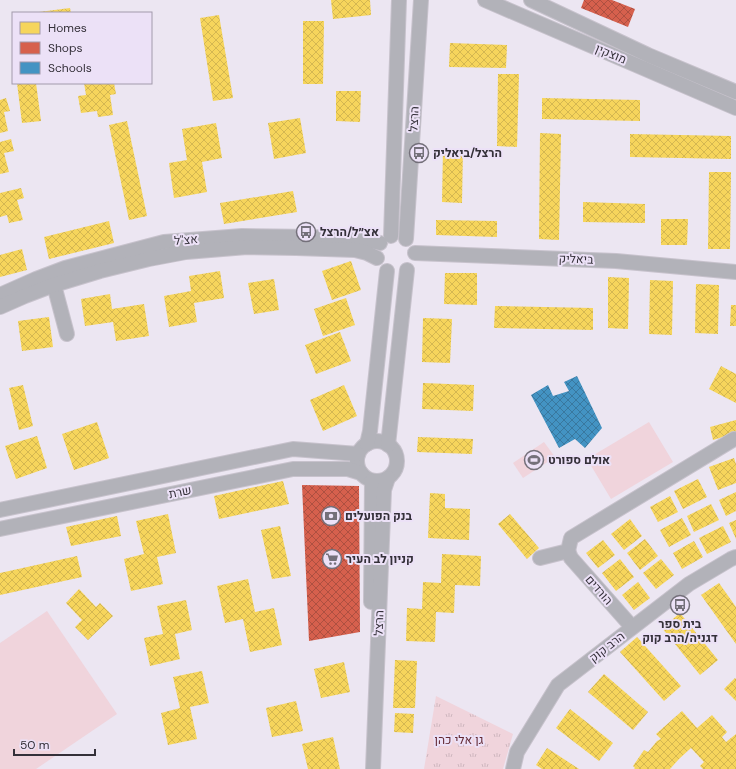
<svg xmlns="http://www.w3.org/2000/svg" width="736" height="769" font-family="'DM Sans',Heebo,sans-serif">
<defs>
<pattern id="park-tufts" width="24" height="20" patternUnits="userSpaceOnUse"><rect width="24" height="20" fill="#f0d4dc"/><path d="M3 7l-1-3M5 7V3M7 7l1-3M15 17l-1-3M17 17v-4M19 17l1-3" fill="none" stroke="#ceb6be"/></pattern>
<pattern id="homes-cross-hatch" width="8" height="8" patternUnits="userSpaceOnUse"><rect width="8" height="8" fill="#f6d55c"/><path d="M0 0l8 8M0 8l8-8" fill="none" stroke="#d4b751"/></pattern>
<pattern id="shops-cross-hatch" width="8" height="8" patternUnits="userSpaceOnUse"><rect width="8" height="8" fill="#d6604d"/><path d="M0 0l8 8M0 8l8-8" fill="none" stroke="#ae5041"/></pattern>
<pattern id="schools-cross-hatch" width="8" height="8" patternUnits="userSpaceOnUse"><rect width="8" height="8" fill="#4393c3"/><path d="M0 0l8 8M0 8l8-8" fill="none" stroke="#39789f"/></pattern>
</defs>
<rect width="100%" height="100%" fill="#ece6f2"/>
<g fill="#f0d4dc">
<path d="M649 422 673 462 611 499 587 459Z"/>
<path d="M544 442 555 457 523 478 513 463Z"/>
<path d="M47 611 117 714 36 769H0V643Z"/>
</g>
<path fill="url(#park-tufts)" d="M436 696 513 734 503 769H424Z"/>
<g fill="url(#homes-cross-hatch)">
<path d="M331 0H370L371 15 333 19Z"/>
<path d="M70 8 71 13H39V12Z"/>
<path d="M219 15 233 98 213 101 200 18Z"/>
<path d="M303 21H324L323 84H303Z"/>
<path d="M450 43 507 45 506 68 449 67Z"/>
<path d="M498 74H519L517 147 497 146Z"/>
<path d="M17 83H36L41 121 22 123Z"/>
<path d="M84 83H114L116 94 110 95 113 115 98 117 97 111 81 113 78 96 86 95Z"/>
<path d="M336 91H361L360 122 336 121Z"/>
<path d="M6 98 10 111 4 112 8 131 0 133V100Z"/>
<path d="M542 98 640 100V121L542 119Z"/>
<path d="M300 118 306 153 274 159 268 123Z"/>
<path d="M127 121 147 216 129 220 109 125Z"/>
<path d="M216 123 222 158 202 162 207 192 174 198 169 163 187 160 182 129Z"/>
<path d="M540 133 561 134 559 240 539 239Z"/>
<path d="M630 134 731 136V159L630 157Z"/>
<path d="M11 139 14 151 4 153 9 172 0 174V142Z"/>
<path d="M443 149H463L462 203 442 202Z"/>
<path d="M709 172H731L730 249H708Z"/>
<path d="M21 188 24 198 17 200 23 220 9 223 7 215 0 217V193Z"/>
<path d="M293 191 297 212 224 224 220 203Z"/>
<path d="M583 202 645 204V223L583 222Z"/>
<path d="M661 219H688L687 245H661Z"/>
<path d="M436 220 497 221V237L436 235Z"/>
<path d="M109 221 114 243 49 259 44 237Z"/>
<path d="M22 249 27 270 0 277V255Z"/>
<path d="M351 261 361 290 332 300 322 271Z"/>
<path d="M220 271 224 298 194 303 197 322 169 327 164 296 191 291 189 276Z"/>
<path d="M445 273H477V305L444 304Z"/>
<path d="M608 277 629 278 628 329 608 328Z"/>
<path d="M274 279 279 310 254 314 248 283Z"/>
<path d="M650 280 673 281 672 335 649 334Z"/>
<path d="M696 284 719 285 718 334 695 333Z"/>
<path d="M110 294 112 309 144 304 149 336 116 341 113 322 85 326 81 299Z"/>
<path d="M346 298 355 325 323 336 314 309Z"/>
<path d="M731 305H736V326H730Z"/>
<path d="M495 306 593 308V330L494 328Z"/>
<path d="M49 317 53 347 22 351 18 321Z"/>
<path d="M423 318 452 319 450 363 422 362Z"/>
<path d="M340 332 351 361 316 374 305 345Z"/>
<path d="M721 366 736 374V403L709 389Z"/>
<path d="M423 383 474 385 473 411 422 409Z"/>
<path d="M23 385 33 426 19 430 9 388Z"/>
<path d="M344 385 357 416 323 431 310 400Z"/>
<path d="M736 420V433L713 440 710 427Z"/>
<path d="M97 422 109 458 74 470 62 434Z"/>
<path d="M37 436 47 468 16 479 5 446Z"/>
<path d="M418 437 473 439 472 454 417 452Z"/>
<path d="M734 458 736 464V483L718 490 709 467Z"/>
<path d="M698 479 707 497 683 509 674 491Z"/>
<path d="M283 481 289 504 219 519 214 496Z"/>
<path d="M736 492V511L726 516 719 500Z"/>
<path d="M430 493 445 494V508L470 509 469 540 428 538Z"/>
<path d="M670 496 678 512 658 522 650 507Z"/>
<path d="M711 504 719 520 694 532 687 516Z"/>
<path d="M168 514 176 553 157 557 163 584 131 591 124 559 144 554 136 521Z"/>
<path d="M510 514 539 548 527 559 498 524Z"/>
<path d="M117 516 121 536 71 546 66 527Z"/>
<path d="M682 518 691 535 669 547 660 530Z"/>
<path d="M630 519 642 536 624 550 611 534Z"/>
<path d="M736 520V539L729 523Z"/>
<path d="M280 526 291 576 272 579 261 530Z"/>
<path d="M723 526 731 542 707 554 699 538Z"/>
<path d="M645 539 658 556 640 570 627 553Z"/>
<path d="M603 540 615 555 598 568 586 553Z"/>
<path d="M694 541 703 557 682 569 673 553Z"/>
<path d="M442 554 481 556 480 586 455 585 454 613 436 612 435 642 406 641 407 608 422 609 423 582 441 583Z"/>
<path d="M77 556 82 577 0 595V573Z"/>
<path d="M620 559 634 577 616 591 602 573Z"/>
<path d="M661 559 674 575 656 589 643 573Z"/>
<path d="M248 579 255 612 274 608 282 645 250 652 243 619 225 623 217 586Z"/>
<path d="M638 582 650 598 634 610 622 595Z"/>
<path d="M719 583 736 607V644L701 595Z"/>
<path d="M79 589 96 607 100 603 113 616 88 640 75 627 82 620 66 603Z"/>
<path d="M186 600 192 630 175 634 180 659 150 666 144 638 163 634 157 606Z"/>
<path d="M680 613 718 660 700 675 662 628Z"/>
<path d="M637 637 681 686 664 701 620 652Z"/>
<path d="M395 660 417 661 415 708H393Z"/>
<path d="M344 662 350 692 321 698 314 669Z"/>
<path d="M202 671 209 703 190 707 197 739 168 745 161 713 180 708 173 677Z"/>
<path d="M604 674 648 712 633 730 588 692Z"/>
<path d="M735 678 736 679V701L724 689Z"/>
<path d="M296 701 303 731 272 737 266 708Z"/>
<path d="M570 709 613 743 599 761 556 728Z"/>
<path d="M682 711 697 728 712 715 727 732 722 737 726 742 736 734V769H703L700 766 704 762 691 748 679 759 670 769H634L635 768 633 766 644 750 648 752 657 741 661 739 656 734Z"/>
<path d="M395 713 414 714 413 733 394 732Z"/>
<path d="M333 737 340 769H308L302 744Z"/>
<path d="M547 748 579 769H542L536 765Z"/>
</g>
<g fill="url(#shops-cross-hatch)">
<path d="M584 0H612L635 9 628 27 581 8Z"/>
<path d="M302 485 359 486 360 632 309 641Z"/>
</g>
<path fill="url(#schools-cross-hatch)" d="M577 376 602 428 585 448 575 439 559 448 531 395 548 385 553 396 569 391 564 382Z"/>
<g fill="none" stroke-linecap="round" stroke-linejoin="round">
<defs>
<g id="minor">
<path d="M485 0 736 108"/>
<path d="M531 0 648 55 736 92"/>
<path d="M391 236 399 0"/>
<path d="M406 239 421 0"/>
<path d="M415 253 616 261 736 272"/>
<path d="M54 285 67 334"/>
<path d="M0 295 36 279 65 268 164 242 242 236 312 237 363 239 380 243"/>
<path d="M0 307 25 296 54 285 100 271 149 259 186 252 247 247 296 248 355 250 367 253 377 258"/>
<circle cx="377" cy="461" r="20"/>
<path d="M367 444 370 431 387 271"/>
<path d="M388 445 407 270"/>
<path d="M0 510 293 449 358 454"/>
<path d="M0 529 293 469H348L361 473"/>
<path d="M568 551 571 558 632 627"/>
<path d="M540 558 568 551 571 538 734 439"/>
<path d="M371 602 372 481"/>
<path d="M373 769 384 490 388 478"/>
<path d="M513 769 517 752 558 685 689 584 731 559 736 557"/>
</g>
</defs>
<use href="#minor" stroke="#c7c2cc" stroke-width="16"/>
<use href="#minor" stroke="#b2b2b9" stroke-width="14"/>
</g>
<defs>
<symbol id="bus-ring" viewBox="-11 -11 22 22"><circle r="9.5" fill="#ece1f7" stroke="#74707a" stroke-width="1.5"/><path d="M-5-6H5V4H4V6H2V4H-2V6H-4V4H-5ZM-3.5-4V0h7V-4ZM-3.5 1.2v1.5H-2V1.2ZM2 1.2v1.5H3.5V1.2Z" fill="#74707a"/></symbol>
<symbol id="stadium-ring" viewBox="-11 -11 22 22"><circle r="9.5" fill="#ece1f7" stroke="#74707a" stroke-width="1.5"/><path d="M0-5a6.5 5 0 1 0 0 10a6.5 5 0 1 0 0-10ZM-3.5-1.8h7v3.6h-7Z" fill="#74707a"/></symbol>
<symbol id="bank-ring" viewBox="-11 -11 22 22"><circle r="9.5" fill="#ece1f7" stroke="#74707a" stroke-width="1.5"/><path d="M-6-4H6V4H-6ZM0-2.3a2.3 2.3 0 1 0 0 4.6a2.3 2.3 0 1 0 0-4.6Z" fill="#74707a"/></symbol>
<symbol id="supermarket-ring" viewBox="-11 -11 22 22"><circle r="9.5" fill="#ece1f7" stroke="#74707a" stroke-width="1.5"/><path d="M-6-5.5h2.5l.6 2H6L4.5 2H-2.5L-4.4-4H-6ZM-1.5 3.2a1.3 1.3 0 1 0 .1 0ZM3 3.2a1.3 1.3 0 1 0 .1 0Z" fill="#74707a"/></symbol>
</defs>
<g fill-rule="evenodd">
<use href="#bus-ring" x="408" y="142" width="22" height="22"/>
<use href="#bus-ring" x="295" y="221" width="22" height="22"/>
<use href="#stadium-ring" x="523" y="449" width="22" height="22"/>
<use href="#bank-ring" x="320" y="505" width="22" height="22"/>
<use href="#supermarket-ring" x="321" y="548" width="22" height="22"/>
<use href="#bus-ring" x="669" y="594" width="22" height="22"/>
</g>
<g text-anchor="middle" stroke-width="4" stroke-linejoin="round" paint-order="stroke">
<g font-size="12" fill="#343039" stroke="#ece1f7">
<text transform="translate(611 54) rotate(23)" y="4">מוצקין</text>
<text transform="translate(414 119) rotate(-87)" y="4">הרצל</text>
<text transform="translate(186 240) rotate(-5)" y="4">אצ"ל</text>
<text transform="translate(576 259) rotate(2)" y="4">ביאליק</text>
<text transform="translate(180 492) rotate(-12)" y="4">שרת</text>
<text transform="translate(599 590) rotate(49)" y="4">הורדים</text>
<text transform="translate(379 623) rotate(-88)" y="4">הרצל</text>
<text transform="translate(607 647) rotate(-38)" y="4">הרב קוק</text>
</g>
<g font-size="12" font-weight="bold" fill="#343039" stroke="#ece1f7" text-anchor="start">
<text x="433" y="157">הרצל/ביאליק</text>
<text x="320" y="236">אצ״ל/הרצל</text>
<text x="548" y="464">אולם ספורט</text>
<text x="345" y="520">בנק הפועלים</text>
<text x="346" y="563">קניון לב העיר</text>
<text x="680" y="628" text-anchor="middle">בית ספר<tspan x="680" dy="14">דגניה/הרב קוק</tspan></text>
</g>
<g font-size="12" fill="#632933" stroke="#ece1f7">
<text x="459" y="744">גן אלי כהן</text>
</g>
</g>
<rect x="12" y="12" width="140" height="72" fill="#ece1f7" stroke="#a29aab"/>
<rect x="20" y="22" width="20" height="12" fill="#f6d55c" stroke="#a29aab"/>
<text x="48" y="32" font-size="12" fill="#343039">Homes</text>
<rect x="20" y="42" width="20" height="12" fill="#d6604d" stroke="#a29aab"/>
<text x="48" y="52" font-size="12" fill="#343039">Shops</text>
<rect x="20" y="62" width="20" height="12" fill="#4393c3" stroke="#a29aab"/>
<text x="48" y="72" font-size="12" fill="#343039">Schools</text>
<path d="M14 749v6h81v-6" fill="none" stroke="#343039" stroke-width="2"/>
<text x="20" y="749" font-size="12" fill="#343039" stroke="#ece1f7" stroke-width="3" paint-order="stroke">50 m</text>
</svg>
